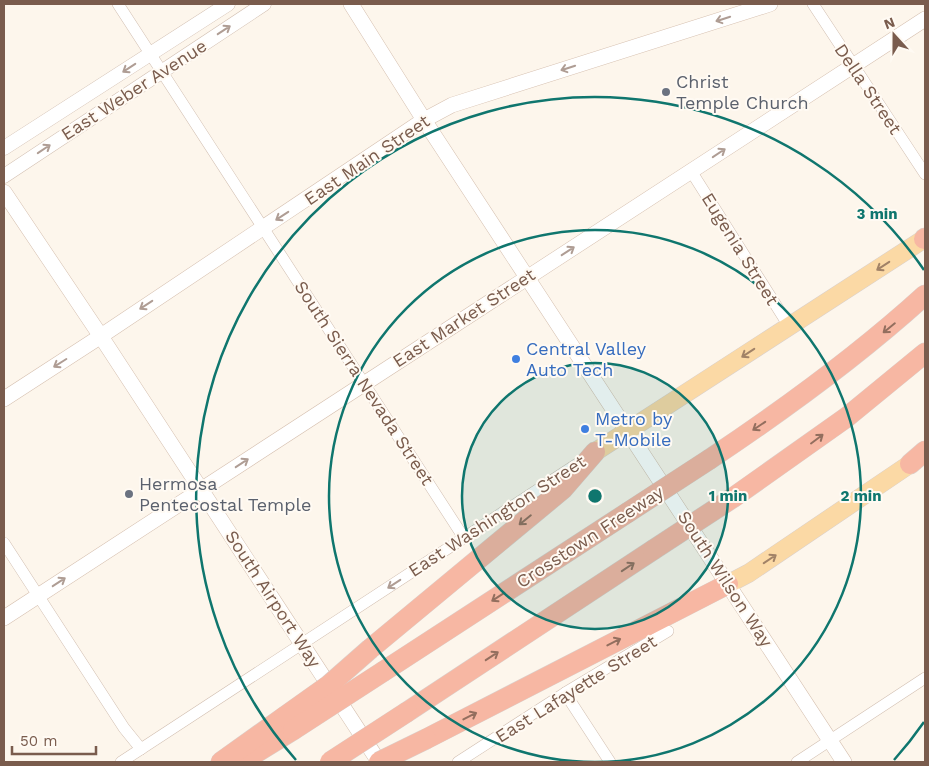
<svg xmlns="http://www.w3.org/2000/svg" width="929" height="766" font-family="'Work Sans',sans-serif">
<rect width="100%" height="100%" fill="#fdf6ec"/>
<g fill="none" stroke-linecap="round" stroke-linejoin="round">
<defs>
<g id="minor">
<path d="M118 4 464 538"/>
<path d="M813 4 925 174"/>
<path d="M691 171 789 326"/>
<path d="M4 543 124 728 141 749"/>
<path d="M565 693 610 762"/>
<path d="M121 762 577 464"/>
<path d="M458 762 565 693 668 631"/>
<path d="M797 762 925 678"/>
</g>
<g id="tertiary">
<path d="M4 148 228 4"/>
<path d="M4 176 264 4"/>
</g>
<g id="secondary">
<path d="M351 4 424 120 844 762"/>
<path d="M4 192 100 335 379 762"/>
<path d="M4 399 95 340 424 120 452 105 770 4"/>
<path d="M4 618 925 19"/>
</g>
<g id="primary">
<path d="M595 452 924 239"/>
<path d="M728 584 749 573 910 464"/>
</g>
<g id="motorway">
<path d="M924 239 925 238"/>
<path d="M710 459C785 409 858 356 925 295"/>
<path d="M910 464 925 451"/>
<path d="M734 497 847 417 925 353"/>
<path d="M370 649 563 489 595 452"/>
<path d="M384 671 627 513"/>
<path d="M407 712 653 550"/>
<path d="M426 739 728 584"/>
<path d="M246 759 293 730"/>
<path d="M221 762 284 717"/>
</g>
</defs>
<use href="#minor" stroke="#d1beb0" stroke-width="12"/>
<use href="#tertiary" stroke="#d1beb0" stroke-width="15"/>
<use href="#secondary" stroke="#d6c0b0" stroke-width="16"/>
<use href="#primary" stroke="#dad1cd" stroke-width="19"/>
<use href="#motorway" stroke="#dad1cd" stroke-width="21"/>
<use href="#minor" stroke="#fff" stroke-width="11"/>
<use href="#tertiary" stroke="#fff" stroke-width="14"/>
<use href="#secondary" stroke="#fff" stroke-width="15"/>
<use href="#primary" stroke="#fbd9a5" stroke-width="18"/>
<use href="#motorway" stroke="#f7b7a3" stroke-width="20"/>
<defs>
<g id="motorway-bridge">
<path d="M627 513 710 459"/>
<path d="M653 550 734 497"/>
<path d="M284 717 329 685 370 649"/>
<path d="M293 730 384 671"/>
<path d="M330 762 407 712"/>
<path d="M379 762 426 739"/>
</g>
</defs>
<use href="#motorway-bridge" stroke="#dad1cd" stroke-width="21" stroke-linecap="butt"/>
<use href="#motorway-bridge" stroke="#f7b7a3" stroke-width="20"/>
</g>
<defs><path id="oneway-shaft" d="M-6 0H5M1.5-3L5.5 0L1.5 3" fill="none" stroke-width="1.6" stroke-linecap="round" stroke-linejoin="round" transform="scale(1.25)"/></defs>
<g stroke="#af9d94">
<use href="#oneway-shaft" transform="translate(723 19) rotate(162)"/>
<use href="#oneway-shaft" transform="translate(224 30) rotate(-33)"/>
<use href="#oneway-shaft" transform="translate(129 68) rotate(147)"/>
<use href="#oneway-shaft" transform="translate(568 68) rotate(162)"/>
<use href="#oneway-shaft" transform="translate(44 149) rotate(-34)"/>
<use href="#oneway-shaft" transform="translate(719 153) rotate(-34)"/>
<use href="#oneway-shaft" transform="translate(282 216) rotate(147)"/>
<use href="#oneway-shaft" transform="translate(568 251) rotate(-33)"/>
<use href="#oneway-shaft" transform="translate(146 305) rotate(147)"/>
<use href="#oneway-shaft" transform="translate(60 363) rotate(148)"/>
<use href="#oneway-shaft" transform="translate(242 463) rotate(-33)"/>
<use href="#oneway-shaft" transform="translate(59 582) rotate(-33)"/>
<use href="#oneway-shaft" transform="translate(394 584) rotate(147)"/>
</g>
<g stroke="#a18267">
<use href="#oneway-shaft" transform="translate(883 266) rotate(147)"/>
<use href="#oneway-shaft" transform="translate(748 353) rotate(147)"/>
<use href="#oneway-shaft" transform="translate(770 559) rotate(-34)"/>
</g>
<g stroke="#936e5e">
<use href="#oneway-shaft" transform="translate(889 328) rotate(141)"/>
<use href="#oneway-shaft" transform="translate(759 426) rotate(146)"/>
<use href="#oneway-shaft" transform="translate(817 439) rotate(-37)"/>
<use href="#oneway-shaft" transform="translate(525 520) rotate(141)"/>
<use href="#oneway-shaft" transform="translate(628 567) rotate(-34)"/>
<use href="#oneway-shaft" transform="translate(498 597) rotate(147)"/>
<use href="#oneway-shaft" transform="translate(614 642) rotate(-27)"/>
<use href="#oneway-shaft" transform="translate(492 656) rotate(-33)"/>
<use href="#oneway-shaft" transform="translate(470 716) rotate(-27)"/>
</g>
<circle cx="595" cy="496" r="133" fill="#0f766e" fill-opacity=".12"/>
<g fill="none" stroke="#0f766e" stroke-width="2.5">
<circle cx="595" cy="496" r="133"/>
<circle cx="595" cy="496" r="266"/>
<path d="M924 722A399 399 0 0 1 894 760M296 760A399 399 0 1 1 924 270"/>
</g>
<g fill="#6b7280" stroke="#fffaf3" stroke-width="2">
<circle cx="666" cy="92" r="5"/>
<circle cx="129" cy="494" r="5"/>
</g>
<g fill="#3f7fe0" stroke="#fffaf3" stroke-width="2">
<circle cx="516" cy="359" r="5"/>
<circle cx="585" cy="429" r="5"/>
</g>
<g text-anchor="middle" stroke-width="4" stroke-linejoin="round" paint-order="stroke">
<g font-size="18" fill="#5b616d" stroke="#fffaf3" text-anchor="start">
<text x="676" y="88">Christ<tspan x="676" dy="21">Temple Church</tspan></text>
<text x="139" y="490">Hermosa<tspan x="139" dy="21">Pentecostal Temple</tspan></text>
</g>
<g font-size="18" fill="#7a5c4d" stroke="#fffaf3">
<text transform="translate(868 89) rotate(56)" y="6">Della Street</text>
<text transform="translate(134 90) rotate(-33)" y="6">East Weber Avenue</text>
<text transform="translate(367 160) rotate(-34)" y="6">East Main Street</text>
<text transform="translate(740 249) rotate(58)" y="6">Eugenia Street</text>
<text transform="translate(464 318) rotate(-33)" y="6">East Market Street</text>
<text transform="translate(364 383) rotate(57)" y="6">South Sierra Nevada Street</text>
<text transform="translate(497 516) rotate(-33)" y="6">East Washington Street</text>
<text transform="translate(590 537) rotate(-33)" y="6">Crosstown Freeway</text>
<text transform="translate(725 579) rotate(57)" y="6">South Wilson Way</text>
<text transform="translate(273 599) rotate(57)" y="6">South Airport Way</text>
<text transform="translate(576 689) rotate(-32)" y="6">East Lafayette Street</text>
</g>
<g font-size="18" fill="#366cbe" stroke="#fffaf3" text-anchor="start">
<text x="526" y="355">Central Valley<tspan x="526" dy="21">Auto Tech</tspan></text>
<text x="595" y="425">Metro by<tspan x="595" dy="21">T-Mobile</tspan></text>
</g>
</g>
<circle cx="595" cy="496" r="8" fill="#0f766e" stroke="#fffaf3" stroke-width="2.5"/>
<g font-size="15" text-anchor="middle" font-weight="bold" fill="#0f766e" stroke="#fffaf3" stroke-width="4" stroke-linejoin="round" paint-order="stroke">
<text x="877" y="219">3 min</text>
<text x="728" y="501">1 min</text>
<text x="861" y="501">2 min</text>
</g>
<rect width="929" height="766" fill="none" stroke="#7a5c4d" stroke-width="10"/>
<g transform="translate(894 35) rotate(339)" stroke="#fffaf3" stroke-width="4" paint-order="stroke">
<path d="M0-4L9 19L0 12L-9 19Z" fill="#7a5c4d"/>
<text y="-8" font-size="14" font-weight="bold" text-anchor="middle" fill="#7a5c4d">N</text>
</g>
<path d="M12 746v8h84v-8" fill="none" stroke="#7a5c4d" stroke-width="2.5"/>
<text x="20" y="746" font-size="15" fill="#7a5c4d" stroke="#fffaf3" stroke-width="4" paint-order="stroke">50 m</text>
</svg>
